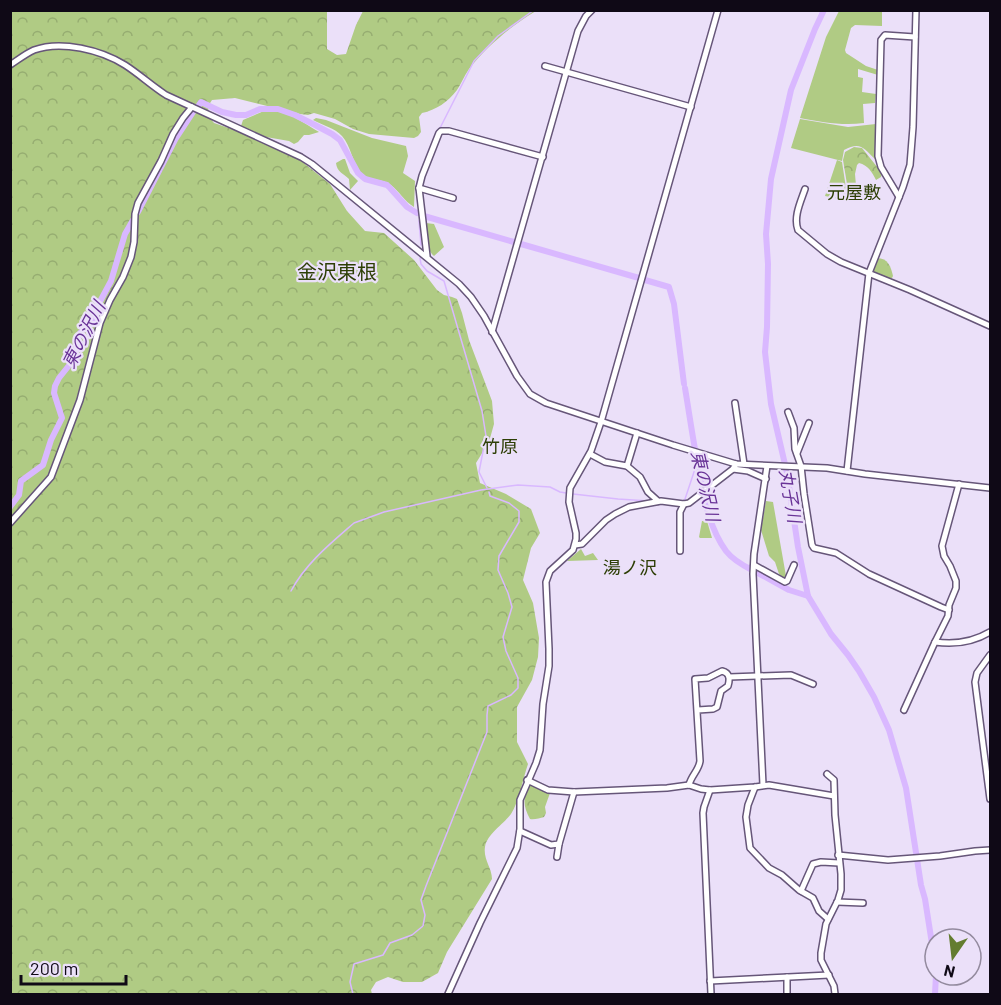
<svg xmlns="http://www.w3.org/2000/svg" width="1001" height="1005" font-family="Barlow,'Noto Sans JP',sans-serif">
<defs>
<pattern id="forest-crowns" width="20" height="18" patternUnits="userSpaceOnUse" patternTransform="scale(1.5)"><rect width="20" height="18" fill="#b0cb84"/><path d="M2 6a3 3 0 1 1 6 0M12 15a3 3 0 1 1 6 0" fill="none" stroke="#96ad71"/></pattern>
</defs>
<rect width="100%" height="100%" fill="#ebe0f9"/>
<g fill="#b0cb84">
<path d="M839 11H882V26L855 25 851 28 845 50 846 53 866 66 878 70V75L858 69V77L863 78 862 92 876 94 875 103 863 104 864 123C842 126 822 122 800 118L826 37Z"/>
<path d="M264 111C284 108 302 122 319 132L309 135H304L298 142 294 144 289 141 266 137 241 126 243 120Z"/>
<path d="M316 118 326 120 372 138 406 146 408 156 403 173 415 181 414 207C404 201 399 191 391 185 382 178 369 181 361 173 352 162 351 146 342 136 335 128 322 125 313 120Z"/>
<path d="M800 119 848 127 876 124 875 159C864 148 860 141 844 150L842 161 791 148Z"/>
<path d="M343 159H345L350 173 358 181 350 190 349 179C343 173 337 172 336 163Z"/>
<path d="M837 160 842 162 848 201 825 196Z"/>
<path d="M426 223 434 224 444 247 434 256C425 248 427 234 426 223Z"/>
<path d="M766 501 773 502 786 576 785 577H782L779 574 775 562 769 556 761 530Z"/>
<path d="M702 521H707L712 538H700L699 537Z"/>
<path d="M581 549 585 556 593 553 598 560 567 561Z"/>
</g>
<g fill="url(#forest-crowns)">
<path d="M10 11H327V49L337 55 346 54 356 25 363 11H536C512 25 486 47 469 69 464 76 461 84 457 90 448 102 436 110 422 113L419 117 421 132 418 136 414 138 369 134 353 129 335 119 314 113 308 115 300 114 235 98 212 100C206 108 208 116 214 123L255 137 300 160 330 184 347 211 365 231 384 233 414 260 437 290 444 295 452 297 457 299 462 313 469 340 492 401 494 424 489 442 476 463 480 483 506 494 531 509 540 533 531 548 523 580 533 603 539 638 538 657 532 680 517 707V742L528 764C523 778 519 802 511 814 504 824 487 834 485 847 483 859 492 868 492 879L447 952 438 973 422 982H403L388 977 376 982 371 990 372 994H11Z"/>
<path d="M854 147 862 148 882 173 881 177 876 180C872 172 868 165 859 163L857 165 855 174 857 197 856 200 853 201 849 196 843 160 845 152Z"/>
<path d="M877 258C888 258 891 267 893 276L892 278H886L874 272 873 270Z"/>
<path d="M531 784 544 786 550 793 545 807 546 813 544 817C540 818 534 820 530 819 523 806 522 796 531 784Z"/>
</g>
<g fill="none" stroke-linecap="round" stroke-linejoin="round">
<g stroke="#d9b8ff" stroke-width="1.5">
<path d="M438 132 474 61 498 36 534 10"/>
<path d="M425 162 434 139"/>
<path d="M417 197V186L419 178"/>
<path d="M419 221 421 245"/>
<path d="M420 258 421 264 427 271 444 281 482 411 486 436 479 472 487 488"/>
<path d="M573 494 618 499 649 501"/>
<path d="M683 502H684L697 463"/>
<path d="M291 591C306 563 331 543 354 523L384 512 481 490 518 485 550 487 560 492 566 493"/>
<path d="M353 994 350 982 354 964 383 955 390 943 412 935 423 926 425 915 421 900 426 886 487 732V715L488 706 511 695 518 688V678L506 651 503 637 512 607 508 593 498 570 499 556 519 522V511L509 503 490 496 489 492"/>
</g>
<g stroke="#d9b8ff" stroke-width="6">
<path d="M824 10 815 29 791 90 771 179 766 234 768 264 767 327 765 352 771 404 787 473 798 547 808 596 831 634 848 655 859 671 874 697 889 730 906 788 921 885 925 899 935 963"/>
<path d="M199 105 201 102 222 112 236 115H246L260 109H278L295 115 315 125 332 134 340 140 358 173 365 179 387 185 390 188 407 207 417 213"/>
<path d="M138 212 176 138 193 112"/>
<path d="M424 216 514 242"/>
<path d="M521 244 639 278"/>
<path d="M645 280 669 287 674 304 684 384"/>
<path d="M685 388C690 418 694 447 700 476 705 502 710 529 726 551 733 560 742 565 752 570"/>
<path d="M10 507 19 495 21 481 43 465 51 440 62 418 54 393 55 386 59 378 75 358 77 343 80 333 95 318 96 309 111 281 125 234 133 220"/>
<path d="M758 573 789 590 808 596"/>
<path d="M935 994 936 975"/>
</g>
<defs>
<g id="minor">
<path d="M10 65C18 60 25 54 34 50 61 40 101 50 125 65 139 74 152 86 166 95L301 157 312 164 459 284 471 297 484 316 517 376 530 394 546 403 673 445 736 464 827 468 865 474 990 488"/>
<path d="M545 66 691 107"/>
<path d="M419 188 453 198"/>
<path d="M805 189C801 201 793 217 798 230L827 254 841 262 910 290 990 326"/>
<path d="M899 197 881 167 878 156 881 40 885 35 915 37"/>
<path d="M427 256 419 188 422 176 439 133 441 131H449L543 157"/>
<path d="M492 332 578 31 586 16 592 10"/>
<path d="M735 403 744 464"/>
<path d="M788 412 794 428 795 449 801 466 804 494 812 545 814 548 836 553 869 574 941 607 949 610"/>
<path d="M637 433 627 466 640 477 648 492 658 501"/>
<path d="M797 453 809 423"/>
<path d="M590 454 605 462 627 466"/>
<path d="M733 469 748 471 766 479"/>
<path d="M847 471 869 273 903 187 910 165 913 127 916 10"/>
<path d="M10 523 51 477 80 400 100 323 110 300 123 277 131 257 134 242 135 214 138 203 161 161 173 134 183 118 192 107"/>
<path d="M575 545 582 544 606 520 615 514 629 507 661 501 684 504 689 503 733 469 736 464"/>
<path d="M680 551V512L684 504"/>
<path d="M754 565 785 582 787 581 794 565"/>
<path d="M935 642 948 616 949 605 956 588V581L950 566 944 556 942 546 959 484"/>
<path d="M990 655 977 673 975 682 990 799"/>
<path d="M729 677 791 675 813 684"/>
<path d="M904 710 935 642C955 645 973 642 990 632"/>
<path d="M827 774 834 780 835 815 841 874V890L838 900 826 924 821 953V960L834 986 835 994"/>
<path d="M527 780 548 790 574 792 667 788 689 785 701 789 710 790 755 787 769 785 834 796"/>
<path d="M689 785C691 776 699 770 700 761L695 679 708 678 722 671C730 673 730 679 728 686L721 691 717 707 713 709 698 710"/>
<path d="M763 785 753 574 754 554 767 466"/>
<path d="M755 787 748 805 746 817 750 848 769 868 782 875 799 890 813 898 819 911 828 919"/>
<path d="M710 790 704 807 703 813 711 994"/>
<path d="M520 831 551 845 559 844 574 792"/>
<path d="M838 855 888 860 940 856 975 851 990 850"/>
<path d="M557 857 559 844"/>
<path d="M801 891 813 864 821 862 839 863"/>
<path d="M837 902 863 903"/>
<path d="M710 981 829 975"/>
<path d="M448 994 480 923 517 848 520 829V800L536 763 540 750 543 704 549 666V649L546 582 550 571 573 550 576 539V533L569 502 570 488 591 451 601 422 718 10"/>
<path d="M787 994V977"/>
</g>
</defs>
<use href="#minor" stroke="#665679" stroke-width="8"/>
<use href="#minor" stroke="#fff" stroke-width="5"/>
</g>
<g text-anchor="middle" stroke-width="4.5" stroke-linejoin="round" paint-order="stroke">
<g font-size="18" fill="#2d3e05" stroke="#ebe0f9">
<text x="854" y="199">元屋敷</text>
<text x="500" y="453">竹原</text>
<text x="630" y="574">湯ノ沢</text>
</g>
<g font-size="18" font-style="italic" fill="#693397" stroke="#ebe0f9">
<text transform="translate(84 335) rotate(-63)" y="6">東の沢川</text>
<text transform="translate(705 486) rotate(77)" y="6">東の沢川</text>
<text transform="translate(790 496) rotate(80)" y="6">丸子川</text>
</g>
<g font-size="20" fill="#2d3e05" stroke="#ebe0f9">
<text x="337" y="279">金沢東根</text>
</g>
</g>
<rect width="1001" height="1005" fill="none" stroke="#0f0916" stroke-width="24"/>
<g transform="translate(953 957) rotate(194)"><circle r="28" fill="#ebe0f9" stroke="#938a9e" stroke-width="1.5"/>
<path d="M0-4.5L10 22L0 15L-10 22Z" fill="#637c30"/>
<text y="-9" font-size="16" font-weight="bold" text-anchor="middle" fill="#0f0916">N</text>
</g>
<path d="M21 975v9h105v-9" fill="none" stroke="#0f0916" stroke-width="3"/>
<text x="30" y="975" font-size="18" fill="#0f0916" stroke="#ebe0f9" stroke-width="4.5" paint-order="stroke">200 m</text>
</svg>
